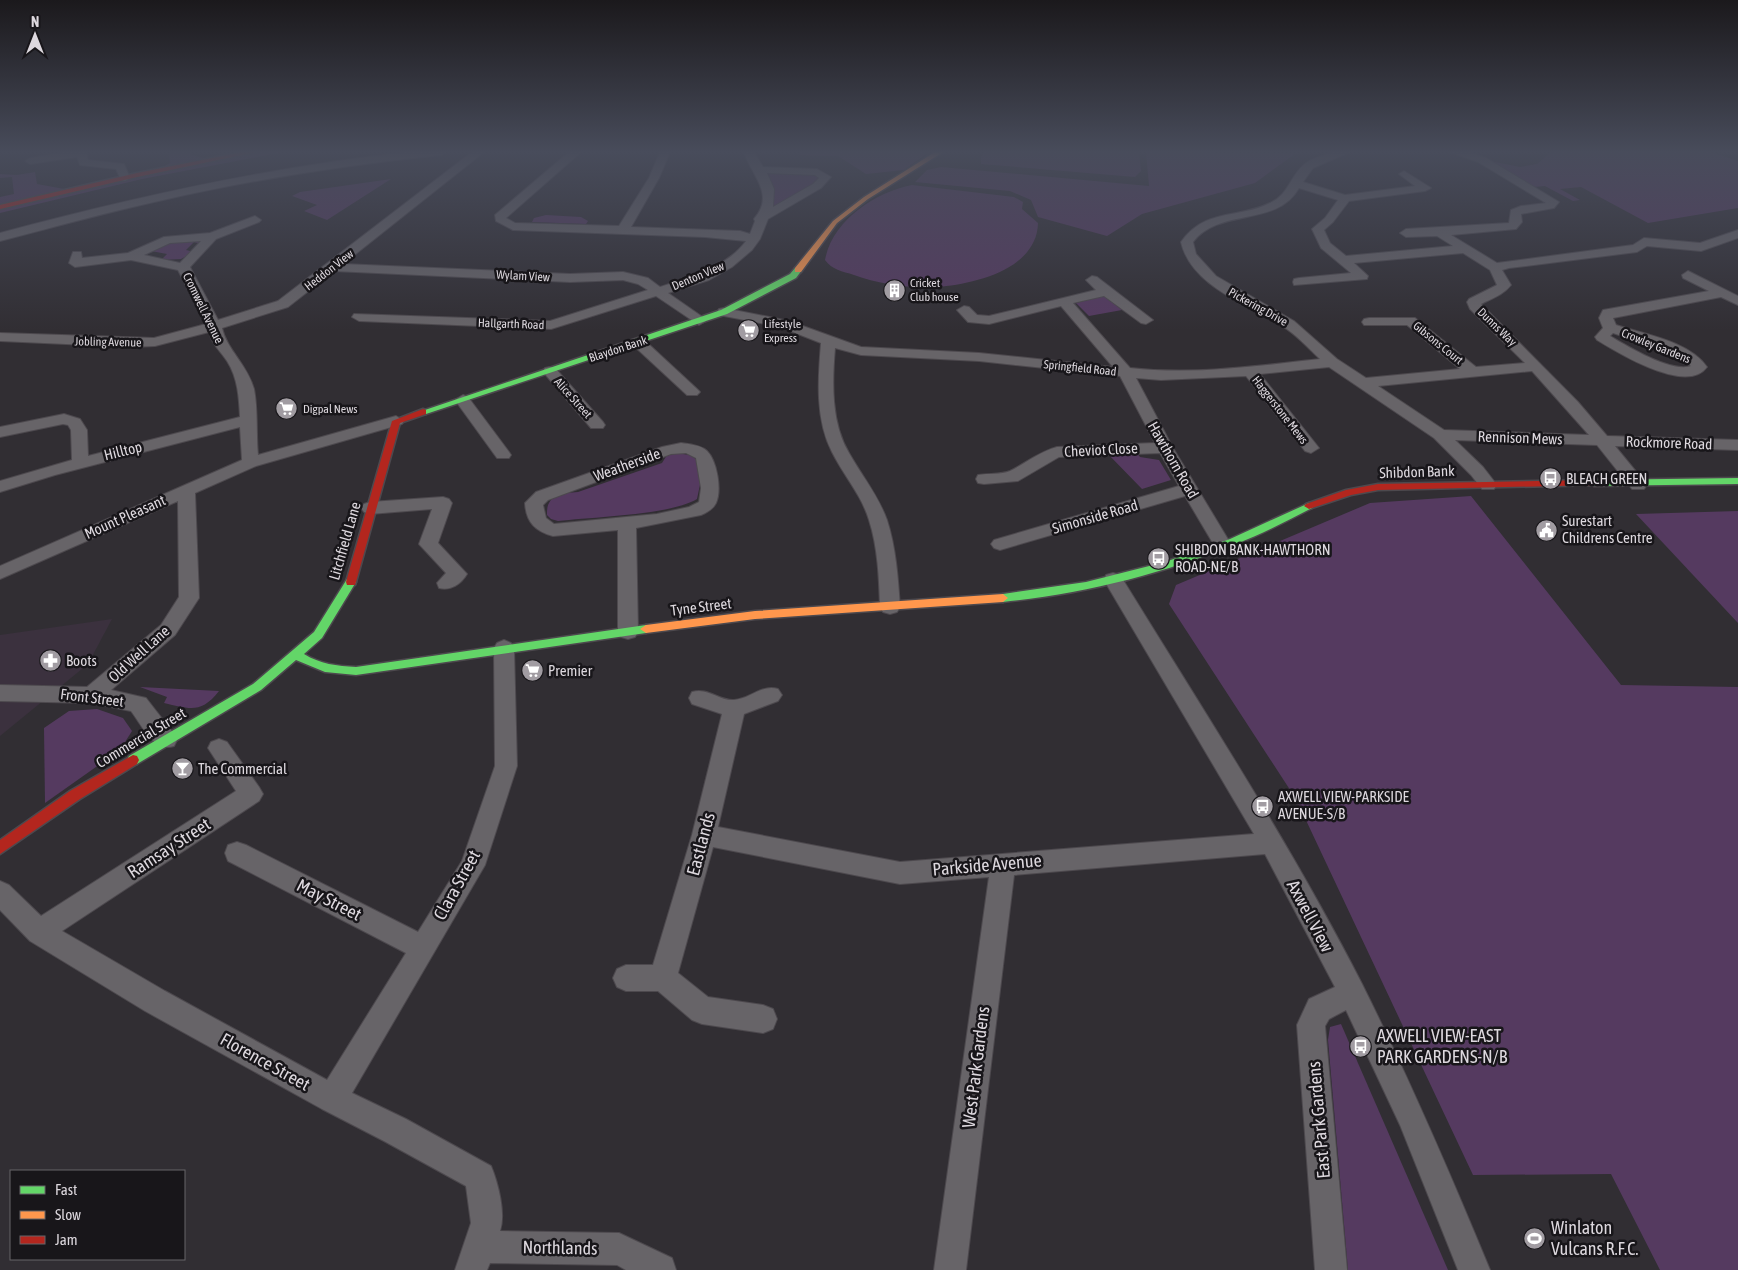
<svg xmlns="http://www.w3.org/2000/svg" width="1738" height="1270" font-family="'Asap Condensed',sans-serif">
<rect width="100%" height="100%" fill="#312e33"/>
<path fill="#3b313e" d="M112 619 88 664 0 736V635Z"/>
<g fill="#553a60">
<path d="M169 152H191L192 155 211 160 253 152H283L142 179 0 213V197L14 194 12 177 0 178V174L17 175 35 172 37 184 70 190 157 171 170 163Z"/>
<path d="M801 152H929L904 170 866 174 838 156 799 155Z"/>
<path d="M984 152H1139L1141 171 1135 177 981 164V157Z"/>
<path d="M1146 152 1296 153 1255 183 1142 214 1107 236 1038 217 1031 200 1010 191 915 182 927 170 941 167 1149 186Z"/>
<path d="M1551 152H1711L1738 161V208L1648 223 1581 187 1560 189 1580 200 1573 201 1545 186 1534 187 1490 161 1520 167 1537 164Z"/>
<path d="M760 170 817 172 826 177 763 218 767 207Z"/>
<path d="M391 179 327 220 304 211 317 205 292 196 300 192Z"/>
<path d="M912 185 1014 197 1023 202 1022 209 1038 223C1037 270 973 284 937 287 910 289 879 284 854 275 842 271 832 270 825 260 832 221 875 192 912 185Z"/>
<path d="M546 215 581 217 588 221 586 224 532 222 534 218Z"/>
<path d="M203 240 201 244 194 242 186 250 194 252 181 259 161 260 167 254 151 251 169 242Z"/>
<path d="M1098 297H1106L1122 310 1089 316 1076 303Z"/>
<path d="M1136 452 1140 457 1159 460 1171 480 1142 489 1108 454Z"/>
<path d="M677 453 689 455 698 460 701 480 697 499C671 515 592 517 558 521L551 519 547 515C546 495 561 493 578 492L662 463 667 455Z"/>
<path d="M1471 496 1621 685 1738 687V1270H1660L1611 1174 1473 1175 1296 799 1169 604 1176 585 1370 503Z"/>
<path d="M1738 511V623L1636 514Z"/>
<path d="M140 687 219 691C201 714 190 709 164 703L167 697Z"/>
<path d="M97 709 123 718 132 731 120 750 45 803 44 728 69 711Z"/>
<path d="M1341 1024 1448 1270H1348L1328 1040 1330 1027Z"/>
</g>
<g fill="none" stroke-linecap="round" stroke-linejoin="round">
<defs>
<g id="street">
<path d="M65 152H86L88 160 124 164 130 178 125 181 121 180 116 169 80 165 77 157 30 164 25 161 30 158Z"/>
<path d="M408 152H446L441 155C347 165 255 179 163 200 108 212 54 227 0 241V233C134 197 270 167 408 152Z"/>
<path d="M472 152H484L343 264 570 274 623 272 648 278 660 287C690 277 726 268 746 241L705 237 513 230 496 221 495 215 569 152H581L506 218 515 223 619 226 649 178 660 152H670L659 178 631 227 740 231 750 234 755 221 754 219C776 194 751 175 744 152H754L763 167 817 169 831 177 821 188 768 219 760 239 752 250 732 267 709 280 668 293 704 318 706 321 699 325 656 296 551 329 359 321 352 317 354 314 550 321 648 290 638 284 623 280 570 282 334 271 288 307 222 328C227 350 247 364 254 389 258 409 256 434 258 455L396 416 404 421 402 424 256 466 195 493 199 598 175 635 111 690 146 698 174 734 177 740 174 746C154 753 142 725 131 711L91 703 0 701V685L87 687 161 625 179 597 178 501 0 579V566L242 460 240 427 55 475 0 492V481L72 460 71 430 68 425 63 424 0 437V427L64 414 80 419 87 430 88 456 240 417C239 398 238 378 227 361 220 350 212 345 209 332L155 346 132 347 0 341V333L154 338 206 324 178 270 131 260 75 267 69 263 73 252H81L82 258 128 253 164 237 210 233 255 216 261 220 259 222 216 239 190 267 218 320 278 301ZM767 173 815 175 819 178 813 184 773 207 774 189ZM201 241 180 263 144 255 170 243Z"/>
<path d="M1334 152H1350L1313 168 1303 182 1345 195 1415 186 1399 174 1404 171 1431 188 1425 191 1349 201 1333 222 1324 230 1330 243 1346 256 1453 246 1437 236 1406 237 1400 233 1406 229 1509 223 1511 210 1521 206 1546 203 1478 162 1450 152H1468L1486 158 1559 202 1554 208 1521 214 1522 222 1516 229 1451 235 1497 263 1633 245 1644 238 1700 243 1738 230V238L1701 251 1647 246 1637 252 1509 268 1502 270 1511 285C1503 295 1493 298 1481 304L1578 402 1607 436 1738 440V450L1615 446 1647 485 1644 489H1632L1597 445 1455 440 1483 467 1497 485 1494 489H1482L1471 475 1434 438 1329 367 1260 374 1319 448 1311 453 1305 451 1246 376 1161 380 1136 378 1173 448 1232 546 1229 550 1223 552 1217 550 1185 496 1000 550 994 548 991 544 994 540 1179 486 1160 453 1059 457 1018 481 984 484 978 483 976 479 978 475C988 473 1001 475 1010 471 1026 463 1039 452 1057 447L1155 443 1120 376 979 361 861 355 835 348C832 383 831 423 849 453 862 476 878 495 887 520 896 548 898 578 900 607L897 612 890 614 883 612 880 607C879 578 878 548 869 520 861 494 844 476 832 452 815 419 818 379 821 343L780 327 719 315 717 312 719 309 724 308 789 321 861 347 979 353 1113 367 1061 306 989 324 968 322 957 310 964 306 969 307 977 315 989 316 1096 290 1086 280 1092 276 1097 277 1153 320 1146 324 1141 323 1104 296 1073 303 1130 368C1194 375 1257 366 1320 359 1308 348 1296 334 1282 326 1247 304 1191 286 1181 242 1205 208 1238 219 1270 203 1289 195 1290 175 1306 163 1314 157 1325 155 1334 152ZM1299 188 1338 200 1325 218 1312 229 1321 248 1351 273 1299 278 1294 279 1293 282 1294 285 1367 279 1368 276 1354 263 1463 253 1490 270 1497 285 1469 299 1467 302 1470 309 1525 363 1476 367 1415 318H1369L1364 319 1362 322 1364 325H1407L1460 369 1366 378 1337 359 1294 321 1216 276 1196 254 1193 242C1220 207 1276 228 1299 188ZM1532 371 1589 435 1444 430 1378 386Z"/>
<path d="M1688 271 1738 296V305L1721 297 1613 318 1616 325C1644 334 1689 341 1707 367 1687 395 1618 353 1597 340L1595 337 1603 328 1599 318 1603 310 1709 291 1683 278 1682 275ZM1613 333 1666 351 1691 366C1671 373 1627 346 1610 336Z"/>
<path d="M638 338 643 339 697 389 700 392 697 395H687L633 345 631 342Z"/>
<path d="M550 367 555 368 603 422 605 425 603 428H591L545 374 543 371 545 368Z"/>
<path d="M463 395 468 397 509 452 511 455 509 458H497L455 400Z"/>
<path d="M681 443C689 444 701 445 707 451 717 461 722 490 716 503 713 509 708 512 701 515L636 528 638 632 635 637 628 639 621 637 618 632V530L553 536C535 531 526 522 525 503L536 492 662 447ZM686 453 696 458 701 488 699 502 689 507 657 514 554 524 546 518 543 505 548 500 671 454Z"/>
<path d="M443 497 449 499 452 503 438 543 467 574C461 584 451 591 439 588L437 583 446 573 419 544 432 509 370 514 364 512 361 508 364 504 370 502Z"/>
<path d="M1113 573 1120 575C1203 710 1290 843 1362 984 1409 1078 1450 1173 1490 1270H1458L1400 1125 1346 1010 1329 1019 1325 1026 1347 1270H1315L1297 1025 1309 999 1335 987 1265 854 1014 875 966 1270H934L989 877 900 884 713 847 678 973 708 997 763 1005 773 1009 777 1019 773 1029 763 1033 702 1024 692 1020 658 991H626L617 987 613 978 617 969 626 965H653L692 835 722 714 692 704 689 698 692 692C708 687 719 701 734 700 750 699 762 684 778 689L782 695 778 701 744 714 718 827 900 862 1254 834 1104 580 1106 575Z"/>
<path d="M504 640 511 643 514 648 517 766 485 865 352 1093 406 1119 491 1166C498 1183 506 1213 500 1231L619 1233 672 1258 676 1270H626L617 1265 490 1263 487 1270H455L471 1223 466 1186 384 1141 322 1109 145 1011 30 941 0 910V881L9 885 41 916 236 791 208 748 211 742 219 739 227 742 259 787 263 794 259 801 62 931 165 991 327 1080 406 953 228 861 225 853 228 845 237 842 246 845 418 932 462 861 495 766 494 648 497 643Z"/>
</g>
<g id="fast">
<path d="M795 268 802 270 796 278 727 314 426 414H420L419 412 721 310 790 274Z"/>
<path d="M1738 478V484L1594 486 1589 483 1594 480Z"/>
<path d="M1309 503 1312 504 1314 506 1312 508C1287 521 1262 534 1236 544 1162 574 1083 594 1003 602L998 598 1003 594 1086 582 1165 562 1230 539Z"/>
<path d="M351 578 356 582 322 638 304 654C320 664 337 666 356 667L646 625 652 629 646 633 356 675 325 672 296 660 261 690 137 764 133 765 129 764 127 760 129 756 253 684 314 632 347 579Z"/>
</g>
<g id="slow">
<path d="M935 152H943L868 199 837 223 801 272H795V268L833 221 864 197Z"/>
<path d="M1003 594 1008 598 1003 602 755 619 646 633 640 629 646 625 755 611Z"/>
</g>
<g id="jam">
<path d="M242 152H256L137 177 0 209V205L137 173Z"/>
<path d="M423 409 426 410V414L400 423 356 582 355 585H347L346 582 392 421Z"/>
<path d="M1594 480 1599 483 1597 485 1378 490 1351 495 1309 509 1304 506 1306 504 1346 490 1378 484Z"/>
<path d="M133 755 137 756 139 760 137 764 80 799 0 854V840L70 791Z"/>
</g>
</defs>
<use href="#street" stroke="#4d494e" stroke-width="2"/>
<use href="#fast" stroke="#4d494e" stroke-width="3"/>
<use href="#slow" stroke="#4d494e" stroke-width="3"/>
<use href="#jam" stroke="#4d494e" stroke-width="3"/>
<use href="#street" fill="#676468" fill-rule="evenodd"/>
<use href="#fast" fill="#63d668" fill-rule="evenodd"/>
<use href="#slow" fill="#ff974d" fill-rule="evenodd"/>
<use href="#jam" fill="#b3261e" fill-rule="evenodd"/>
</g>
<linearGradient id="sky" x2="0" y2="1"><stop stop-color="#1b191c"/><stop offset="0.46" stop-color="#484c5b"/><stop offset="1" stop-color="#484c5b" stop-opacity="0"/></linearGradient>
<rect width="1738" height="330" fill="url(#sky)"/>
<defs>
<symbol id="building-disc" viewBox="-11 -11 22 22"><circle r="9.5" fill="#a19ca2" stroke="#18161a"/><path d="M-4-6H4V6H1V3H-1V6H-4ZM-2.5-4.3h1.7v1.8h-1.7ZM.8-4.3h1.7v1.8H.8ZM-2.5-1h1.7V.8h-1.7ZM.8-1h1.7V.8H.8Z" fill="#fff"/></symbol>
<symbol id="supermarket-disc" viewBox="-11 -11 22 22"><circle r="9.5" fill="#a19ca2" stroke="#18161a"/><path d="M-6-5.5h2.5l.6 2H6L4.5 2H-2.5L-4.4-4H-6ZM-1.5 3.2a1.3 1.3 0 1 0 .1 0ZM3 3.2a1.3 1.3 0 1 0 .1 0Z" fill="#fff"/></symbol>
<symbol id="bus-disc" viewBox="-11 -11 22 22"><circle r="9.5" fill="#a19ca2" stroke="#18161a"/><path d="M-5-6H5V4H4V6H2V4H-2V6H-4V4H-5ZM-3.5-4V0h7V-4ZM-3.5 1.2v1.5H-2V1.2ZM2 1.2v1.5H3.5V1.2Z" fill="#fff"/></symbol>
<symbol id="civic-disc" viewBox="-11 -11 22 22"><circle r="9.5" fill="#a19ca2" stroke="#18161a"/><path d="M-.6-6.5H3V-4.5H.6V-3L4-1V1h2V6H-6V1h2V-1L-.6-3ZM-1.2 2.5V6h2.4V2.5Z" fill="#fff"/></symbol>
<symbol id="pharmacy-disc" viewBox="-11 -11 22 22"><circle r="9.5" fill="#a19ca2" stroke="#18161a"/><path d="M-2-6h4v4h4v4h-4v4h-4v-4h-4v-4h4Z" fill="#fff"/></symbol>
<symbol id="bar-disc" viewBox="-11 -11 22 22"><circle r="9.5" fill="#a19ca2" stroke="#18161a"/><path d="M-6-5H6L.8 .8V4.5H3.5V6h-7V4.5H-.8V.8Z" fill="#fff"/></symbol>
<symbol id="stadium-disc" viewBox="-11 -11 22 22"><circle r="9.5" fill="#a19ca2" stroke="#18161a"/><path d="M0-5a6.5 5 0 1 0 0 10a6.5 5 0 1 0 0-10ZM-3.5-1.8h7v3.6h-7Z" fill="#fff"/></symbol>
</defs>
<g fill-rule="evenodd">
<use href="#building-disc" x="882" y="278" width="25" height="25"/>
<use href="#supermarket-disc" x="736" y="318" width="25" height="25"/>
<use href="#supermarket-disc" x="274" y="396" width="25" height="25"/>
<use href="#bus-disc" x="1538" y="466" width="25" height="25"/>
<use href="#civic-disc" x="1534" y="518" width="25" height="25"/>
<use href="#bus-disc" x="1146" y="546" width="25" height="25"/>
<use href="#pharmacy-disc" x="38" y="648" width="25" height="25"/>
<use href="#supermarket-disc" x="520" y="658" width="25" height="25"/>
<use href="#bar-disc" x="170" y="756" width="25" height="25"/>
<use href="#bus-disc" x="1250" y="794" width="25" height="25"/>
<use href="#bus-disc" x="1348" y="1034" width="25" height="25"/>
<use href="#stadium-disc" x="1522" y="1226" width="25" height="25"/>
</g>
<g text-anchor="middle" stroke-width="5" stroke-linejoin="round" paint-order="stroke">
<g font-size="12" fill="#ddd8de" stroke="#18161a">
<text transform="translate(329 270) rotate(-38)" y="4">Heddon View</text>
<text transform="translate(523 276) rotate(3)" y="4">Wylam View</text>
<text transform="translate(698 276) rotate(-23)" y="4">Denton View</text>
<text transform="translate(1258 307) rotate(29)" y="4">Pickering Drive</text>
<text transform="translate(203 308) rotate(64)" y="4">Cromwell Avenue</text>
<text transform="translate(511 324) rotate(2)" y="4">Hallgarth Road</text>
<text transform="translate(1497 327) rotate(44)" y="4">Dunns Way</text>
<text transform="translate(108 342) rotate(1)" y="4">Jobling Avenue</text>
<text transform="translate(1438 343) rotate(39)" y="4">Gibsons Court</text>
<text transform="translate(1656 346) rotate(22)" y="4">Crowley Gardens</text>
<text transform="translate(618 349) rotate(-18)" y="4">Blaydon Bank</text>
<text transform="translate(1080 368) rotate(6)" y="4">Springfield Road</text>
<text transform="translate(573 398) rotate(48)" y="4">Alice Street</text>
<text transform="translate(1280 410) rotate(52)" y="4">Haggerstone Mews</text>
</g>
<g font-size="12" fill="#ddd8de" stroke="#18161a" text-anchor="start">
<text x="910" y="287">Cricket<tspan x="910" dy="14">Club house</tspan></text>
<text x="764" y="328">Lifestyle<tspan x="764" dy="14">Express</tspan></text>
<text x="303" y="413">Digpal News</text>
</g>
<g font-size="15" fill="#ddd8de" stroke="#18161a">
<text transform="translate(1520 438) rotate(2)" y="5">Rennison Mews</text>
<text transform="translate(1669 443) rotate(2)" y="5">Rockmore Road</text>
<text transform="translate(1101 450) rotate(-3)" y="5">Cheviot Close</text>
<text transform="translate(123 451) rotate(-14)" y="5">Hilltop</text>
<text transform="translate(1173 460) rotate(60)" y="5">Hawthorn Road</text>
<text transform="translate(627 465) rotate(-20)" y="5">Weatherside</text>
<text transform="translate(1417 472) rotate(-2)" y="5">Shibdon Bank</text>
<text transform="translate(125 517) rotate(-24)" y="5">Mount Pleasant</text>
<text transform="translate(1095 517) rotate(-16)" y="5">Simonside Road</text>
<text transform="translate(345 541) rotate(-74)" y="5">Litchfield Lane</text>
<text transform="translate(701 607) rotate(-7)" y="5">Tyne Street</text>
<text transform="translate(139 654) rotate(-42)" y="5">Old Well Lane</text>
<text transform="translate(92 698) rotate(7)" y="5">Front Street</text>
<text transform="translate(141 738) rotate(-31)" y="5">Commercial Street</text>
</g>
<g font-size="15" fill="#ddd8de" stroke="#18161a" text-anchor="start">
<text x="1566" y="484">BLEACH GREEN</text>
<text x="1562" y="526">Surestart<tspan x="1562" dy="17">Childrens Centre</tspan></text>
<text x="1175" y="555">SHIBDON BANK-HAWTHORN<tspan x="1175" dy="17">ROAD-NE/B</tspan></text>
<text x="66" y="666">Boots</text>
<text x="548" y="676">Premier</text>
<text x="198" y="774">The Commercial</text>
<text x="1278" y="802">AXWELL VIEW-PARKSIDE<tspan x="1278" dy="17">AVENUE-S/B</tspan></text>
</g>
<g font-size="18" fill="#ddd8de" stroke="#18161a">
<text transform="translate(701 844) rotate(-75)" y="6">Eastlands</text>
<text transform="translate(169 848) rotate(-33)" y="6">Ramsay Street</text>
<text transform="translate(987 865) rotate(-5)" y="6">Parkside Avenue</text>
<text transform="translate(457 885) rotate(-61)" y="6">Clara Street</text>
<text transform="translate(329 900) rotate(27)" y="6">May Street</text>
<text transform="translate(1310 916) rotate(62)" y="6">Axwell View</text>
<text transform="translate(265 1062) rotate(29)" y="6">Florence Street</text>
<text transform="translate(976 1067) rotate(-83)" y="6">West Park Gardens</text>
<text transform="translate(1319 1120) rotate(-95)" y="6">East Park Gardens</text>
<text transform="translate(560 1248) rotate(1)" y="6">Northlands</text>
</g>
<g font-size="18" fill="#ddd8de" stroke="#18161a" text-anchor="start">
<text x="1377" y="1042">AXWELL VIEW-EAST<tspan x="1377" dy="21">PARK GARDENS-N/B</tspan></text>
<text x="1551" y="1234">Winlaton<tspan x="1551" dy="21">Vulcans R.F.C.</tspan></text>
</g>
</g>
<rect x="10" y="1170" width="175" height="90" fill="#18161a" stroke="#676468"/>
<rect x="20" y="1186" width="25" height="8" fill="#63d668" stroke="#676468"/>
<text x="55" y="1195" font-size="15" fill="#ddd8de">Fast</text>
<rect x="20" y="1211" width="25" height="8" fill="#ff974d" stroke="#676468"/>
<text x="55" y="1220" font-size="15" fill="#ddd8de">Slow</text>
<rect x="20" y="1236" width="25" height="8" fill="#b3261e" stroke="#676468"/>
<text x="55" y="1245" font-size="15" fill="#ddd8de">Jam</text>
<g transform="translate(35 35)" stroke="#18161a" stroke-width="4" paint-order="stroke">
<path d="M0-4L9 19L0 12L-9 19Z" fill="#ddd8de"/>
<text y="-8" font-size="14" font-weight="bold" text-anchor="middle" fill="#ddd8de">N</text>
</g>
</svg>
